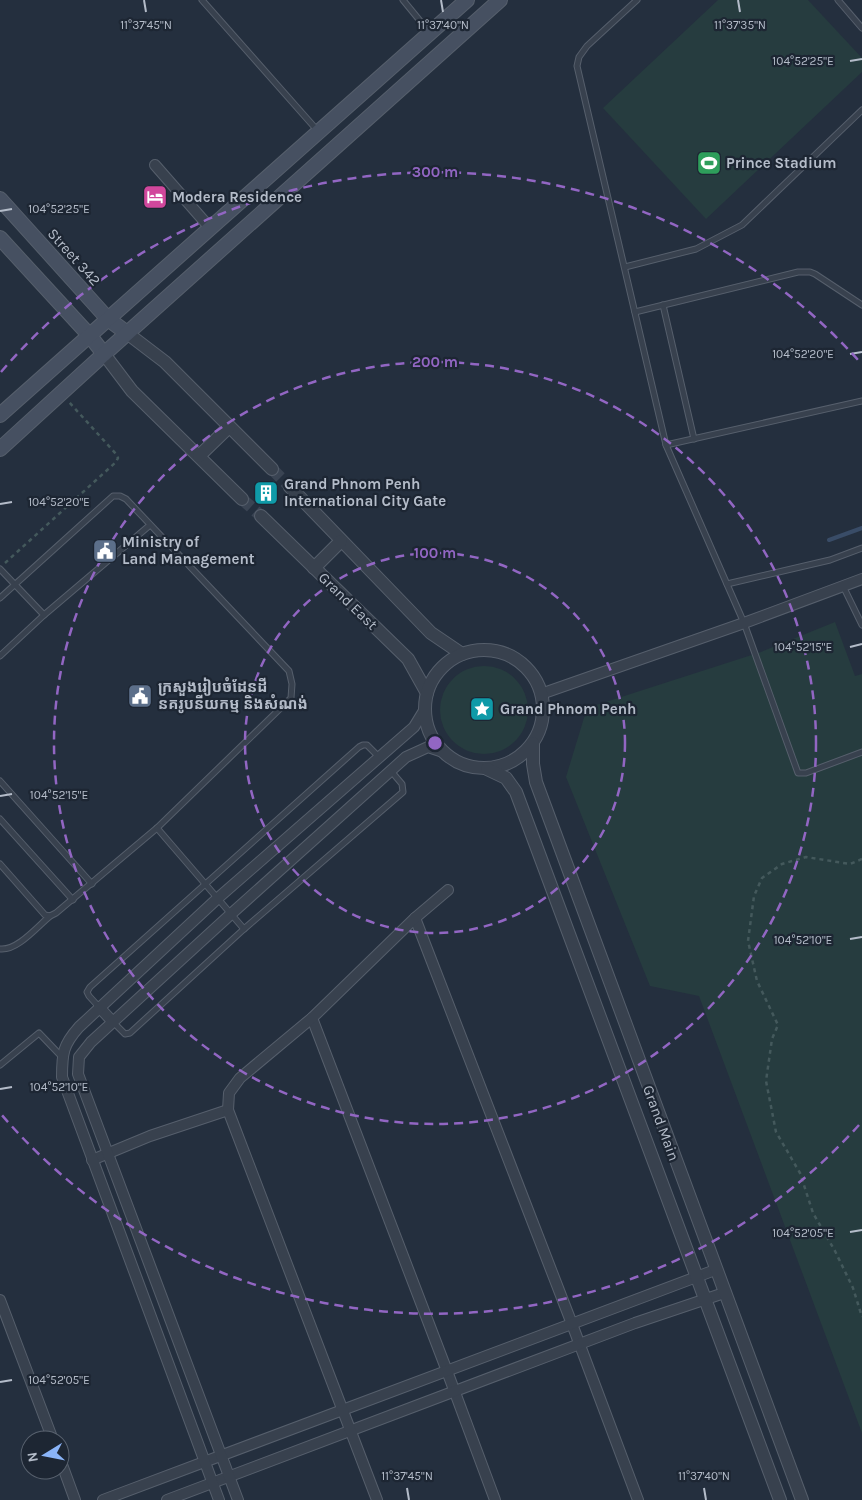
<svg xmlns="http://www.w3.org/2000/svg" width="862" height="1500" font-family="Karla,'Noto Sans Khmer',sans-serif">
<rect width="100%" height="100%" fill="#242f3e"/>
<g fill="#263c3f">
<path d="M718 0H808L862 58V72L706 219 603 108Z"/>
<path d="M835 622 855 676 862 674V1433L699 996 650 986 566 777 587 708 761 652Z"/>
<circle cx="484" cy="710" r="44"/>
</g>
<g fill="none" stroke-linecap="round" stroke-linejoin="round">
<path stroke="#394c67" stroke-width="4" d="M829 540 862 528"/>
<g stroke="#3a4453" stroke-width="12" stroke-dasharray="12 6" stroke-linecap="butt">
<path d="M272 469 290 487"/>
<path d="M242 499 261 516"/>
</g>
<defs>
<g id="service">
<path d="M202 0 317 130"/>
<path d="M403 0 430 33"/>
<path d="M637 0 587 46 579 57 577 66 666 445 744 623 798 773H806L862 752"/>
<path d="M838 0 862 28"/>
<path d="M625 267 696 249 742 225 862 110"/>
<path d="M663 305 694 439"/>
<path d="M635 312 798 272H810L815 274 862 305"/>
<path d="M666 445 862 401"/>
<path d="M0 569 44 615 0 656"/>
<path d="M727 584 830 560 862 548"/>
<path d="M843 586 862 625"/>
<path d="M0 598 113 496H120L126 499 289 671 292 684 291 698 157 828 56 913 50 916 45 915 0 864"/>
<path d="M44 615 150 525"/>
<path d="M0 781 92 884"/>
<path d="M0 819 73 900"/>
<path d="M157 828 244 929"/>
<path d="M0 949C17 951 37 927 50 916"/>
<path d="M99 1007 89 996 87 992 90 987 359 747 363 745H367L379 757"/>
<path d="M113 1022 125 1034 130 1033 244 929 403 792 402 784 391 771"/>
<path d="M0 1065 39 1033 62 1057"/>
</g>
<g id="minor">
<path d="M155 165 211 229"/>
<path d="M541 694 744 623 862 579"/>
<path d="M415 918 572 1324 638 1500"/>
<path d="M99 1007 113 1022"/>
<path d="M312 1018 447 1371 495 1500"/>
<path d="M92 1160 150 1136 228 1110"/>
<path d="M0 1300 53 1440"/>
<path d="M60 1459 75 1500"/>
<path d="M103 1500 715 1270"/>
<path d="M167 1500 635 1323 724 1293"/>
<path d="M219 1500 62 1077C62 1053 63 1045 79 1027L218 898 414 727 425 709"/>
<path d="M238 1500 78 1074 79 1057 91 1042 231 914 406 757 428 747 443 752"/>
<path d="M377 1500 228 1110 229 1093 240 1078 312 1018 415 918 448 890"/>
</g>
<g id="tertiary">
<path d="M127 333 165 362 272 469"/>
<path d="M104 354 132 391 242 499"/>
<path d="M199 456 229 427"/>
<path d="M290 487 431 633 462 654"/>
<path d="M261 516 408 659 427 693"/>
<path d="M314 568 341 541"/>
<circle cx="484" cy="709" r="59"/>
<path d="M533 743V764L536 782 802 1500"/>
<path d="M487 769 506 778 516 792 780 1500"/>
</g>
<g id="secondary">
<path d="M0 199 108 319 127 333"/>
<path d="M0 238 90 336 104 354"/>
<path d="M0 415 467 0"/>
<path d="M0 449 104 354 500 0"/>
</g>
</defs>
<use href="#service" stroke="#565f6c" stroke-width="7"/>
<use href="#minor" stroke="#565f6c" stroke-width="12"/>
<use href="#tertiary" stroke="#565f6c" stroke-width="14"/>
<use href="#secondary" stroke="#565f6c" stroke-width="16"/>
<g stroke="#44595c" stroke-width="2.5" stroke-dasharray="4 4" stroke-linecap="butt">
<path d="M5 563 116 462 118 458 117 455 69 402"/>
<path d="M862 859 850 864 806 857 782 864 762 878 754 896 748 941 757 981 778 1025 772 1039 766 1081 776 1132 800 1173 813 1213 835 1251 853 1288 862 1317"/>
</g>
<use href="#service" stroke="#38414e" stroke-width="5"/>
<use href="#minor" stroke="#38414e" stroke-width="10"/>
<use href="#tertiary" stroke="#38414e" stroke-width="12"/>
<use href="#secondary" stroke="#465061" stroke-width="14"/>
</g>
<path fill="none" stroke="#b4bcc9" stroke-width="2" d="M144 0 146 12M441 0 443 12M738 0 740 12M850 61 862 59M0 211 12 209M850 354 862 352M0 504 12 502M850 647 862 644M0 796 12 794M850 939 862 937M0 1089 12 1087M850 1232 862 1230M0 1382 12 1380M407 1488 409 1500M704 1488 706 1500"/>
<g fill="none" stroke="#9266c3" stroke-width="2.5" stroke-dasharray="9 6">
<circle cx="435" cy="743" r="190"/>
<circle cx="435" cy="743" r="381"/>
<path d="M859 1125A571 571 0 0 1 1 1114M1 372A571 571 0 0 1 859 361"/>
</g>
<defs>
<symbol id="stadium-square" viewBox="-11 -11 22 22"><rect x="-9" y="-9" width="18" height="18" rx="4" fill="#2e9e5b" stroke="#1d2633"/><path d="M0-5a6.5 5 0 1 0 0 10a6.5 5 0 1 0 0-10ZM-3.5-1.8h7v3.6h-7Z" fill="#fff"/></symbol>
<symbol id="hotel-square" viewBox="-11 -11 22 22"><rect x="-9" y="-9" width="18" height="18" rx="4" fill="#d1479c" stroke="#1d2633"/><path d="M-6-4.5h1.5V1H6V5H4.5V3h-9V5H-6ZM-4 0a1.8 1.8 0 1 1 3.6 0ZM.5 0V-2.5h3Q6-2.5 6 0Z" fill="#fff"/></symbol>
<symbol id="building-square" viewBox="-11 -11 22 22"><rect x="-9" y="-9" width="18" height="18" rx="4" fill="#0f9aa8" stroke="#1d2633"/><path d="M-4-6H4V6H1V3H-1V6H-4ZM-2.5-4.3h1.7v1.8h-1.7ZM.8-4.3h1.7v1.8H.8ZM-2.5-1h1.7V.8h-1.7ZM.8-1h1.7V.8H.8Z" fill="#fff"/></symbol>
<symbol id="civic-square" viewBox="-11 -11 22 22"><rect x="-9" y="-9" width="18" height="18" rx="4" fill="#5c6f8a" stroke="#1d2633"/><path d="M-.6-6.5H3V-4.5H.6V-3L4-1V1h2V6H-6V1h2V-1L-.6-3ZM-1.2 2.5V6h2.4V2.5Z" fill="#fff"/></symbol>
<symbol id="sight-square" viewBox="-11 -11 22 22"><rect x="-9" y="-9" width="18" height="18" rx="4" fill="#0f9aa8" stroke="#1d2633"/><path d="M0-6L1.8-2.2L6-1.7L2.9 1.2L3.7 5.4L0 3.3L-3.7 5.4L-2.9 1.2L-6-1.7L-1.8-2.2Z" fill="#fff"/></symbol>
</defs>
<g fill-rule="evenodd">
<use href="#stadium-square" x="695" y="149" width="28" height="28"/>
<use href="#hotel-square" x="141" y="183" width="28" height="28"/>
<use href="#building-square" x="252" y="479" width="28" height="28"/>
<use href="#civic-square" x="91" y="537" width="28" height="28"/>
<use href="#civic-square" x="126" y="682" width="28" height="28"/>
<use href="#sight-square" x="468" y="695" width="28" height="28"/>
</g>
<g text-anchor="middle" stroke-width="4.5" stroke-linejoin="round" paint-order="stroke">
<g font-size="15" font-weight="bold" fill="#b4bcc9" stroke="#1d2633" text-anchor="start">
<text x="726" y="168">Prince Stadium</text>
<text x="172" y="202">Modera Residence</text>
<text x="284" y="489">Grand Phnom Penh<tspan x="284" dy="17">International City Gate</tspan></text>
<text x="122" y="547">Ministry of<tspan x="122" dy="17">Land Management</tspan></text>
<text x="158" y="692">ក្រសួងរៀបចំដែនដី<tspan x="158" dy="17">នគរូបនីយកម្ម និងសំណង់</tspan></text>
<text x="500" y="714">Grand Phnom Penh</text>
</g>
<g font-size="15" fill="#b4bcc9" stroke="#1d2633">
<text transform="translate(74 257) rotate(48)" y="5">Street 342</text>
<text transform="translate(348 601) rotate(44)" y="5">Grand East</text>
<text transform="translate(661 1123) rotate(70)" y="5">Grand Main</text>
</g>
</g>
<g font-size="12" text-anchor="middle" fill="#b4bcc9" stroke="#1d2633" stroke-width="4.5" stroke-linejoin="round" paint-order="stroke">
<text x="740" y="29">11°37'35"N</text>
<text x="146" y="29">11°37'45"N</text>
<text x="443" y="29">11°37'40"N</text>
<text x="803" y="65">104°52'25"E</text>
<text x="59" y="213">104°52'25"E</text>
<text x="803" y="358">104°52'20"E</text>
<text x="59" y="506">104°52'20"E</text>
<text x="803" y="651">104°52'15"E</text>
<text x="59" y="799">104°52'15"E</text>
<text x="803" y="944">104°52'10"E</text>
<text x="59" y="1091">104°52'10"E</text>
<text x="803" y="1237">104°52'05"E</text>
<text x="59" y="1384">104°52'05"E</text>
<text x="407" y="1480">11°37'45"N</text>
<text x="704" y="1480">11°37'40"N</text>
</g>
<circle cx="435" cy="743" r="8" fill="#9266c3" stroke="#1d2633" stroke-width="2.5"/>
<g font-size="15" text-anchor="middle" font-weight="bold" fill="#9266c3" stroke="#1d2633" stroke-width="4.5" stroke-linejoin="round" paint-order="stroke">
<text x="435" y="177">300 m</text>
<text x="435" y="367">200 m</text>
<text x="435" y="558">100 m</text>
</g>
<g transform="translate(45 1455) rotate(260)"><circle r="24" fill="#1d2633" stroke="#59626f"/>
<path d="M0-4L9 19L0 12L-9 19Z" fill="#8ab4f8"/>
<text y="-8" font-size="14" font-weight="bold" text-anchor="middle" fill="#b4bcc9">N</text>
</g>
</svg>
